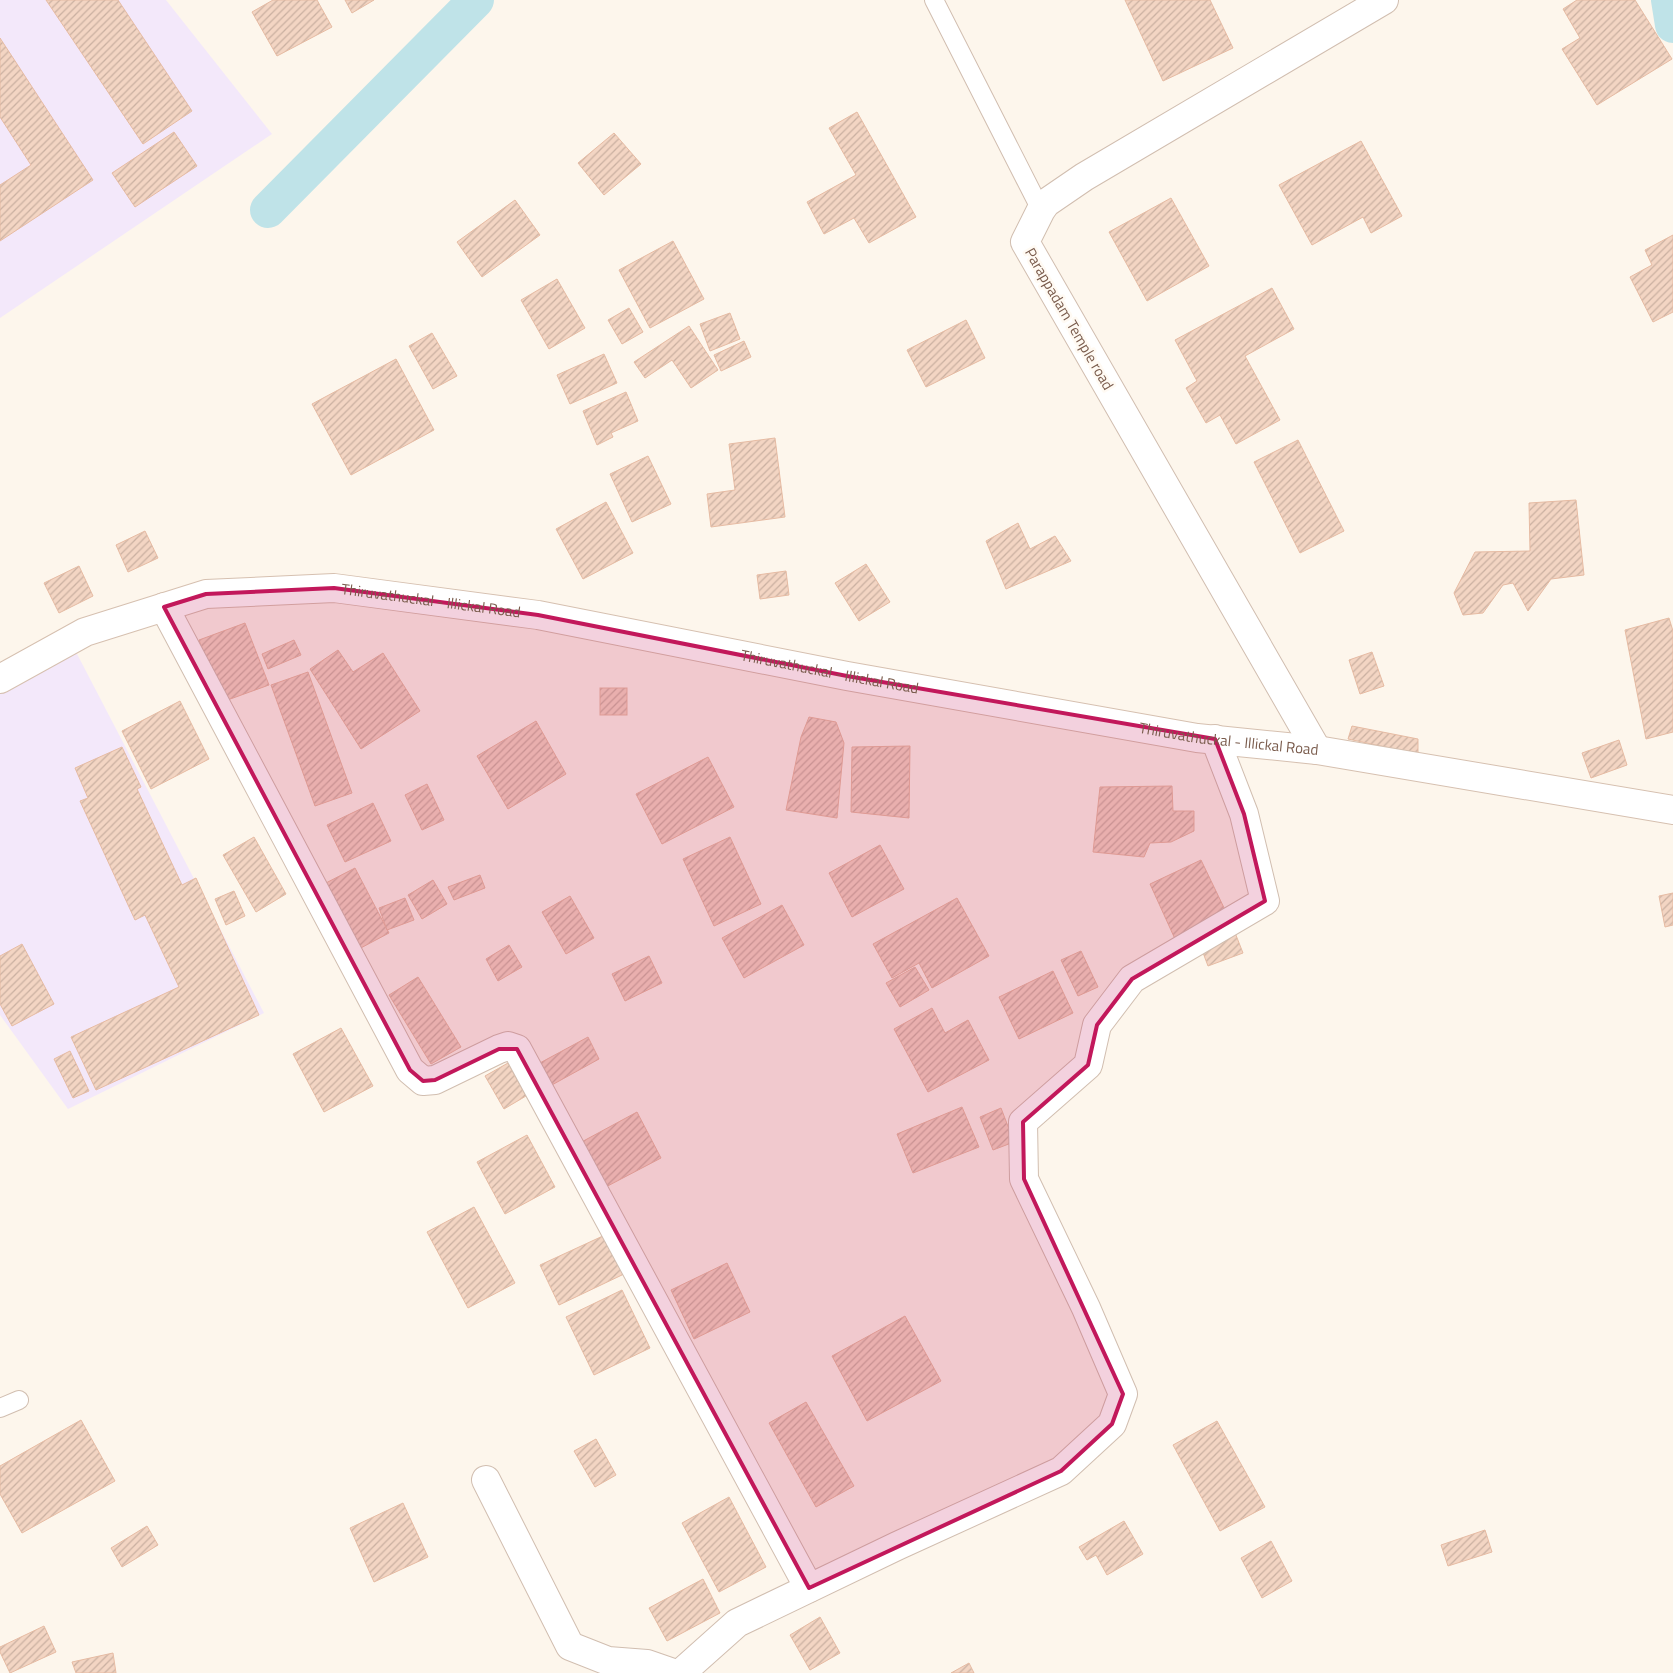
<svg xmlns="http://www.w3.org/2000/svg" width="1673" height="1673" font-family="'Titillium Web',sans-serif">
<defs>
<pattern id="building-hatch" width="6" height="6" patternUnits="userSpaceOnUse" patternTransform="scale(1.25)"><rect width="6" height="6" fill="#f3d5c3"/><path d="M-1 1l2-2M0 6l6-6M5 7l2-2" fill="none" stroke="#cab0a1"/></pattern>
</defs>
<rect width="100%" height="100%" fill="#fdf6ec"/>
<g fill="#f3e8fa">
<path d="M0 0H166L272 134 0 318Z"/>
<path d="M76 652 264 1013 68 1109 0 1015V691Z"/>
</g>
<g fill="none" stroke-linecap="round" stroke-linejoin="round">
<g stroke="#bfe3e8" stroke-width="36">
<path d="M1669 0 1673 25"/>
<path d="M268 210 476 0"/>
</g>
</g>
<g fill="url(#building-hatch)" stroke="#e6bba3">
<path d="M46 0H118L192 111 143 144Z"/>
<path d="M273 0H317L332 27 277 56 252 12Z"/>
<path d="M345 0H374L352 13Z"/>
<path d="M1125 0H1210L1233 48 1163 81Z"/>
<path d="M1577 0H1635L1672 59 1597 105 1562 49 1580 38 1563 9Z"/>
<path d="M0 38 93 180 0 241V185L31 165 0 117Z"/>
<path d="M857 112 916 217 869 243 854 218 824 234 807 202 856 175 829 128Z"/>
<path d="M174 132 197 166 135 207 112 173Z"/>
<path d="M614 133 641 164 604 195 578 163Z"/>
<path d="M1361 141 1402 216 1371 233 1363 217 1312 245 1279 185Z"/>
<path d="M1171 198 1209 266 1147 301 1109 232Z"/>
<path d="M515 200 540 235 482 277 457 242Z"/>
<path d="M1673 235V312L1653 322 1630 277 1652 265 1645 250Z"/>
<path d="M673 241 704 299 650 328 619 270Z"/>
<path d="M557 279 585 328 549 349 521 300Z"/>
<path d="M1272 288 1294 329 1245 356 1280 420 1236 444 1220 415 1206 423 1186 388 1197 381 1175 340Z"/>
<path d="M629 308 643 332 622 344 608 320Z"/>
<path d="M730 313 740 339 710 351 700 324Z"/>
<path d="M966 320 985 358 926 387 907 350Z"/>
<path d="M689 326 718 370 691 388 672 360 645 378 634 362Z"/>
<path d="M432 333 457 376 433 389 409 346Z"/>
<path d="M744 341 751 357 721 371 714 355Z"/>
<path d="M604 354 617 383 570 404 557 375Z"/>
<path d="M396 359 434 430 351 475 312 404Z"/>
<path d="M626 392 638 421 611 433 613 437 597 445 583 411Z"/>
<path d="M775 438 785 517 711 527 707 494 735 490 729 444Z"/>
<path d="M1298 440 1344 531 1300 553 1254 462Z"/>
<path d="M648 456 671 504 632 522 610 474Z"/>
<path d="M1576 500 1584 575 1551 579 1528 611 1513 583 1503 585 1483 613 1463 615 1454 593 1475 552 1530 551 1529 503Z"/>
<path d="M606 502 633 553 583 579 556 529Z"/>
<path d="M1018 523 1030 549 1055 536 1071 561 1006 589 986 541Z"/>
<path d="M145 531 158 558 128 572 116 545Z"/>
<path d="M866 564 890 602 859 621 835 583Z"/>
<path d="M79 566 93 596 59 613 44 583Z"/>
<path d="M786 571 789 595 760 599 757 575Z"/>
<path d="M1669 618 1673 631V732L1646 739 1625 630Z"/>
<path d="M245 623 269 685 222 702 199 640Z"/>
<path d="M294 640 301 655 268 669 262 654Z"/>
<path d="M338 650 353 672 383 653 420 711 361 749 310 669Z"/>
<path d="M1372 652 1384 686 1360 694 1349 660Z"/>
<path d="M308 672 352 793 315 806 271 685Z"/>
<rect x="600" y="688" width="27" height="27"/>
<path d="M180 701 209 759 151 789 122 731Z"/>
<path d="M809 717 836 722 844 743 837 818 786 810 801 737Z"/>
<path d="M536 721 566 774 508 809 477 756Z"/>
<path d="M1352 726 1418 739V754L1348 739Z"/>
<path d="M1619 740 1627 765 1591 778 1582 753Z"/>
<path d="M910 746 909 818 851 812 852 747Z"/>
<path d="M122 747 141 787 137 789 182 885 196 878 259 1015 96 1090 71 1037 179 987 145 915 135 920 80 801 88 798 75 768Z"/>
<path d="M708 757 734 807 662 844 636 794Z"/>
<path d="M427 784 444 820 422 830 405 795Z"/>
<path d="M1172 786 1173 811H1194V831L1171 842 1150 843 1144 857 1093 852 1100 787Z"/>
<path d="M373 803 391 841 345 862 327 825Z"/>
<path d="M254 837 286 894 256 912 223 855Z"/>
<path d="M730 837 761 904 714 926 683 859Z"/>
<path d="M880 845 904 889 852 917 829 873Z"/>
<path d="M1201 860 1227 914 1175 939 1150 884Z"/>
<path d="M355 868 389 933 357 950 322 885Z"/>
<path d="M480 875 485 888 454 900 448 887Z"/>
<path d="M433 880 447 904 422 919 408 895Z"/>
<path d="M234 891 245 916 226 925 215 899Z"/>
<path d="M1673 893V925L1665 927 1659 896Z"/>
<path d="M570 896 594 938 566 954 542 912Z"/>
<path d="M405 898 414 920 387 930 379 908Z"/>
<path d="M957 898 989 956 932 988 919 963 892 978 873 944Z"/>
<path d="M782 905 804 945 744 978 722 938Z"/>
<path d="M1230 920 1243 953 1208 966 1196 934Z"/>
<path d="M22 944 54 1004 12 1026 0 1004V956Z"/>
<path d="M509 945 522 967 498 981 486 959Z"/>
<path d="M1081 951 1098 987 1078 996 1061 960Z"/>
<path d="M649 956 662 983 625 1001 612 974Z"/>
<path d="M915 967 929 990 900 1007 886 983Z"/>
<path d="M1053 971 1073 1013 1019 1039 999 997Z"/>
<path d="M418 977 461 1047 431 1064 389 995Z"/>
<path d="M932 1008 945 1033 968 1020 989 1060 928 1092 894 1029Z"/>
<path d="M341 1028 373 1086 324 1112 293 1054Z"/>
<path d="M588 1037 599 1059 550 1086 538 1064Z"/>
<path d="M70 1051 89 1091 73 1098 54 1059Z"/>
<path d="M508 1063 526 1096 504 1109 485 1076Z"/>
<path d="M962 1107 979 1147 913 1173 897 1134Z"/>
<path d="M1001 1108 1014 1142 993 1150 980 1117Z"/>
<path d="M637 1112 661 1158 600 1190 576 1145Z"/>
<path d="M527 1135 555 1187 505 1214 477 1162Z"/>
<path d="M474 1207 515 1283 468 1308 427 1232Z"/>
<path d="M605 1235 624 1274 559 1305 540 1265Z"/>
<path d="M727 1263 750 1312 694 1339 671 1290Z"/>
<path d="M622 1290 650 1348 594 1375 566 1317Z"/>
<path d="M905 1316 941 1381 867 1421 832 1356Z"/>
<path d="M806 1402 854 1486 816 1507 769 1423Z"/>
<path d="M81 1420 115 1481 22 1533 0 1494V1466Z"/>
<path d="M1217 1421 1265 1507 1220 1531 1173 1445Z"/>
<path d="M596 1439 616 1475 595 1487 574 1451Z"/>
<path d="M729 1497 766 1567 719 1592 682 1523Z"/>
<path d="M403 1503 428 1557 374 1582 350 1528Z"/>
<path d="M1124 1521 1143 1554 1107 1575 1096 1555 1087 1560 1079 1547Z"/>
<path d="M147 1526 158 1545 122 1567 111 1548Z"/>
<path d="M1485 1530 1492 1552 1448 1566 1441 1545Z"/>
<path d="M1271 1541 1292 1581 1262 1598 1241 1558Z"/>
<path d="M703 1579 720 1613 667 1641 649 1608Z"/>
<path d="M820 1617 840 1653 810 1670 790 1635Z"/>
<path d="M44 1626 56 1652 10 1673 0 1652V1647Z"/>
<path d="M113 1653 116 1673H76L72 1662Z"/>
<path d="M969 1663 974 1673H951Z"/>
</g>
<g fill="none" stroke-linecap="round" stroke-linejoin="round">
<defs>
<g id="lane">
<path d="M934 0 1041 210"/>
<path d="M0 1408 19 1400"/>
</g>
<g id="street">
<path d="M164 607 410 1070 423 1081 435 1080 499 1049 508 1046 517 1049 809 1588"/>
<path d="M1317 750 1025 242 1041 210 1046 203 1084 177 1384 0"/>
<path d="M486 1480 570 1646 608 1661 647 1664 673 1673"/>
<path d="M681 1673 737 1623 897 1546 1061 1471 1112 1424 1123 1394 1086 1308 1024 1179 1023 1122 1088 1065 1097 1025 1132 979 1265 901 1244 814 1215 739"/>
</g>
<g id="secondary">
<path id="s1" d="M0 679 85 632 206 594 334 588 538 615 847 676 1197 738 1317 750 1673 810"/>
</g>
</defs>
<use href="#lane" stroke="#d1beb0" stroke-width="20"/>
<use href="#street" stroke="#d1beb0" stroke-width="30"/>
<use href="#secondary" stroke="#d6c0b0" stroke-width="30"/>
<use href="#lane" stroke="#fff" stroke-width="18"/>
<use href="#street" stroke="#fff" stroke-width="28"/>
<use href="#secondary" stroke="#fff" stroke-width="28"/>
</g>
<path fill="#c2185b" fill-opacity="0.2" stroke="#c2185b" stroke-width="4" stroke-linejoin="round" d="M334 588 538 615 847 676 1215 739 1244 814 1265 901 1132 979 1097 1025 1088 1065 1023 1122 1024 1179 1123 1394 1112 1424 1061 1471 809 1588 517 1049H499L435 1080 423 1081 410 1070 164 607 206 594Z"/>
<g text-anchor="middle" stroke-width="5" stroke-linejoin="round" paint-order="stroke">
<g font-size="15" fill="#7a5c4d" stroke="#fffaf3">
<text transform="translate(1069 319) rotate(60)" y="5">Parappadam Temple road</text>
<text dy="5" stroke="none"><textPath href="#s1" startOffset="450">Thiruvathuckal - Illickal Road</textPath></text>
<text dy="5" stroke="none"><textPath href="#s1" startOffset="855">Thiruvathuckal - Illickal Road</textPath></text>
<text dy="5" stroke="none"><textPath href="#s1" startOffset="1260">Thiruvathuckal - Illickal Road</textPath></text>
</g>
</g>
</svg>
